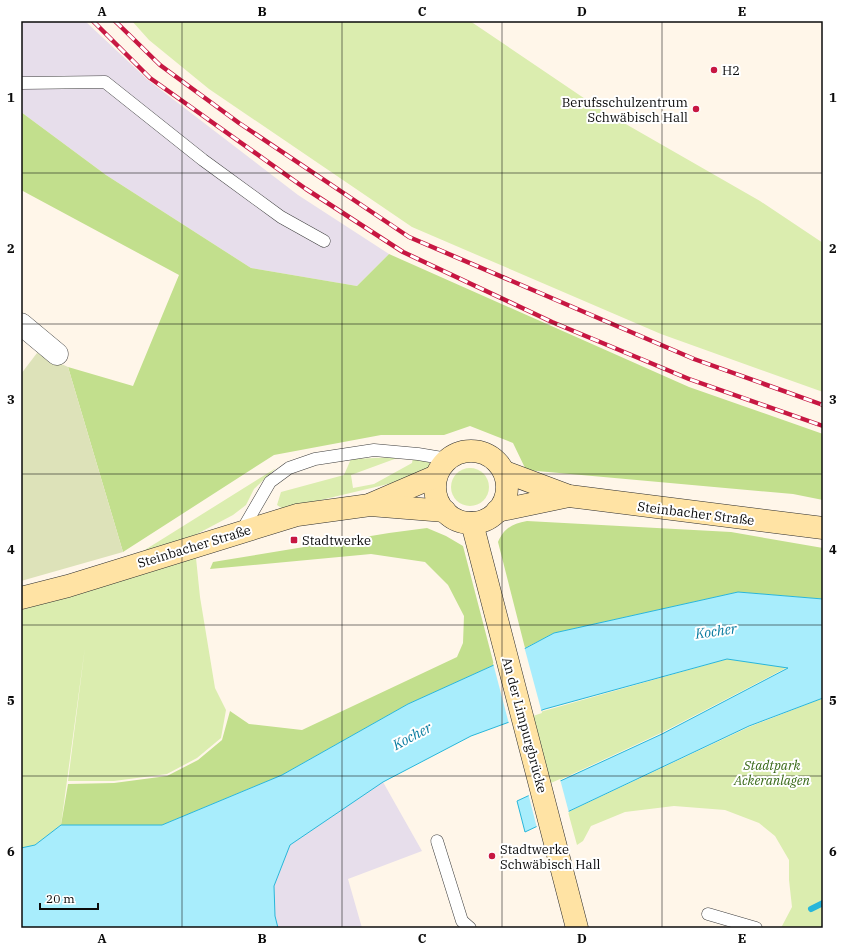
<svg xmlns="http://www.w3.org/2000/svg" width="844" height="949" font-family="'IBM Plex Serif',serif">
<rect width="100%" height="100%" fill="#fff6e9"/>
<g fill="#e7deeb">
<path d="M21 21H85L148 80 298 195 389 254 357 286 251 268 106 175 21 112Z"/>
<path d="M383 782 422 851 348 879 362 928H278L275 916 274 886 290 845Z"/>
</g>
<g fill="#dbedaf">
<path d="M132 21H470L603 111 760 201 823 243V392L661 334 412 227 209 89 149 40Z"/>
<path d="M400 457 351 475 353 488 374 484 412 463 413 457 428 461 431 466 405 480 283 509 277 505 281 492 344 475 351 459Z"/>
<circle cx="470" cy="487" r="19"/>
<path d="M276 468 254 489 246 505 233 515 195 535 140 553Z"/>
<path d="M196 558 200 597 215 688 226 710 221 738 197 758 167 774 114 781H68L85 647 61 825 35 845 21 848V610Z"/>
<path d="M727 659 788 667 661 733 538 790 519 718Z"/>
<path d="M823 698V928H781L792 907 789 880V860L775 836 759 823 725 810 674 806 625 812 591 826 583 841 577 845 568 812 749 727Z"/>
</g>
<g fill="#c2df8d">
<path d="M21 112 106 175 251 268 357 286 389 254 689 387 823 434V500L793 494 526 470 513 443 470 426 444 435H381L274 455 123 552 68 367 133 386 179 275 21 190Z"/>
<path d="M527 521 731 532 823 548V599L738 592 554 633 525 648 498 542C504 528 512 524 527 521Z"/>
<path d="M427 528 446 536 463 546 494 665 408 704 282 775 162 825H61L68 784 114 783 167 776 198 760 222 740 230 711 249 724 302 730 457 657 463 643 464 616 448 585 425 562 371 554 210 569 213 562 389 533Z"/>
</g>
<path fill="#dde2b9" d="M37 353 68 367 123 552 21 581V374Z"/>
<path fill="#a8edfc" stroke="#28b6da" d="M738 592 823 599V698L749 726 525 832 517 801 662 734 788 668 727 659 545 709 471 736 383 782 290 845 274 886 275 916 278 928H21V848L35 845 61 825H162L282 775 408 704 494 665 554 633Z"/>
<g fill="#fff6e9">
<path d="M524 646 542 713 509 724 493 663Z"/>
<path d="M560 779 569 813 537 828 528 793Z"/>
</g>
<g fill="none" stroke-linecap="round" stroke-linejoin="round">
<path stroke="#28b6da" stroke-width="6" d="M811 909 823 903"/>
<defs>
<g id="lane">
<path d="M21 83 105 82 203 160 281 217 324 241"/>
<path d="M241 532 270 482 289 468 315 459 374 450 418 454 448 459"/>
<path d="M437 841 462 921 470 928"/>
<path d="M708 914 756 928"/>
</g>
<path id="street" d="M21 324 57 354"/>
<g id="secondary">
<circle cx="471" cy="487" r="36"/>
<path d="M505 472 569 496 823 528"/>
<path d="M371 504 436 476"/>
<path d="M497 511 569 496"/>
<path d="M472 523 577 928"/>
<path d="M21 598 68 586 297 515 370 505 445 511"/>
</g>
</defs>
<use href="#lane" stroke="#3e3e3e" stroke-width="13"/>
<use href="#street" stroke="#3e3e3e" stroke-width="23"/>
<use href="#secondary" stroke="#2d2d2d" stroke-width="23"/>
<use href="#lane" stroke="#fff" stroke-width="12"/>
<use href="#street" stroke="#fff" stroke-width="22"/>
<use href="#secondary" stroke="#ffe3a4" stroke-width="22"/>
<defs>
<g id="rail">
<path d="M93 21 150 78 306 189 403 252 552 322 689 379 823 426"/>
<path d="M115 21 160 65 239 123 409 237 694 359 823 405"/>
</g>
</defs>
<use href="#rail" stroke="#c71742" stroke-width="4.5"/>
<use href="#rail" stroke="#fff" stroke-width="3" stroke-dasharray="9" stroke-linecap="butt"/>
</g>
<path fill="none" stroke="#0b0b0b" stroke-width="1" stroke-opacity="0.55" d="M182 21V928M342 21V928M502 21V928M662 21V928M21 173H823M21 324H823M21 474H823M21 625H823M21 776H823"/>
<g fill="#c71742" stroke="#fff" stroke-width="1.5">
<circle cx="714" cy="70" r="4"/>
<circle cx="696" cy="109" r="4"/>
<rect x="290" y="536" width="8" height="8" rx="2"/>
<circle cx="492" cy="856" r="4"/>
</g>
<g text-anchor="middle" stroke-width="4" stroke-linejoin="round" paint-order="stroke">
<g font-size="13" fill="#0b0b0b" stroke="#fff" text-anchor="start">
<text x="722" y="75">H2</text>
<text x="688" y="107" text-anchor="end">Berufsschulzentrum<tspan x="688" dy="15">Schwäbisch Hall</tspan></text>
<text x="302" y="545">Stadtwerke</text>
<text x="500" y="854">Stadtwerke<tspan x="500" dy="15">Schwäbisch Hall</tspan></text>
</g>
<g font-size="13" fill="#0b0b0b" stroke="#fff">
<text transform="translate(696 513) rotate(7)" y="5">Steinbacher Straße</text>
<text transform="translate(194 546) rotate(-17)" y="5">Steinbacher Straße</text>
<text transform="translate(525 725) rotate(75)" y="5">An der Limpurgbrücke</text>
</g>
<g font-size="13" font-style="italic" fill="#376816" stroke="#fff">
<text x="772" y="770">Stadtpark<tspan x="772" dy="15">Ackeranlagen</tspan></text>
</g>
<g font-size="14" font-style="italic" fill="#0a7ca0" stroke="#fff">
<text transform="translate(716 631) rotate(-8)" y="5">Kocher</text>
<text transform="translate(412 736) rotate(-28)" y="5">Kocher</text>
</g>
</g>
<rect width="844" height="949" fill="none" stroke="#ffffff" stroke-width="44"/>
<path d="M40 903v6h58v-6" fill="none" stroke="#0b0b0b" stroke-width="2"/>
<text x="46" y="903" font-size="12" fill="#0b0b0b" stroke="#ffffff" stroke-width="3" paint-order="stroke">20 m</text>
<rect x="22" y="22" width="800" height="905" fill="none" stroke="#0b0b0b" stroke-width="1.5"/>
<g font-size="13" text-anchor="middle" font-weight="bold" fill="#0b0b0b">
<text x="102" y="16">A</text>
<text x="262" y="16">B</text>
<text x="422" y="16">C</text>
<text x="582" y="16">D</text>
<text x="742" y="16">E</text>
<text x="11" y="102">1</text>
<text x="833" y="102">1</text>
<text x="11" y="253">2</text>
<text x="833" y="253">2</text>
<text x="11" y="404">3</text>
<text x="833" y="404">3</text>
<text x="11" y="554">4</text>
<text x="833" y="554">4</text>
<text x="11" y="705">5</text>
<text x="833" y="705">5</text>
<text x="11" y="856">6</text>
<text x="833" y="856">6</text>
<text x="102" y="943">A</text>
<text x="262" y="943">B</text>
<text x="422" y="943">C</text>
<text x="582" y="943">D</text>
<text x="742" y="943">E</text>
</g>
</svg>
